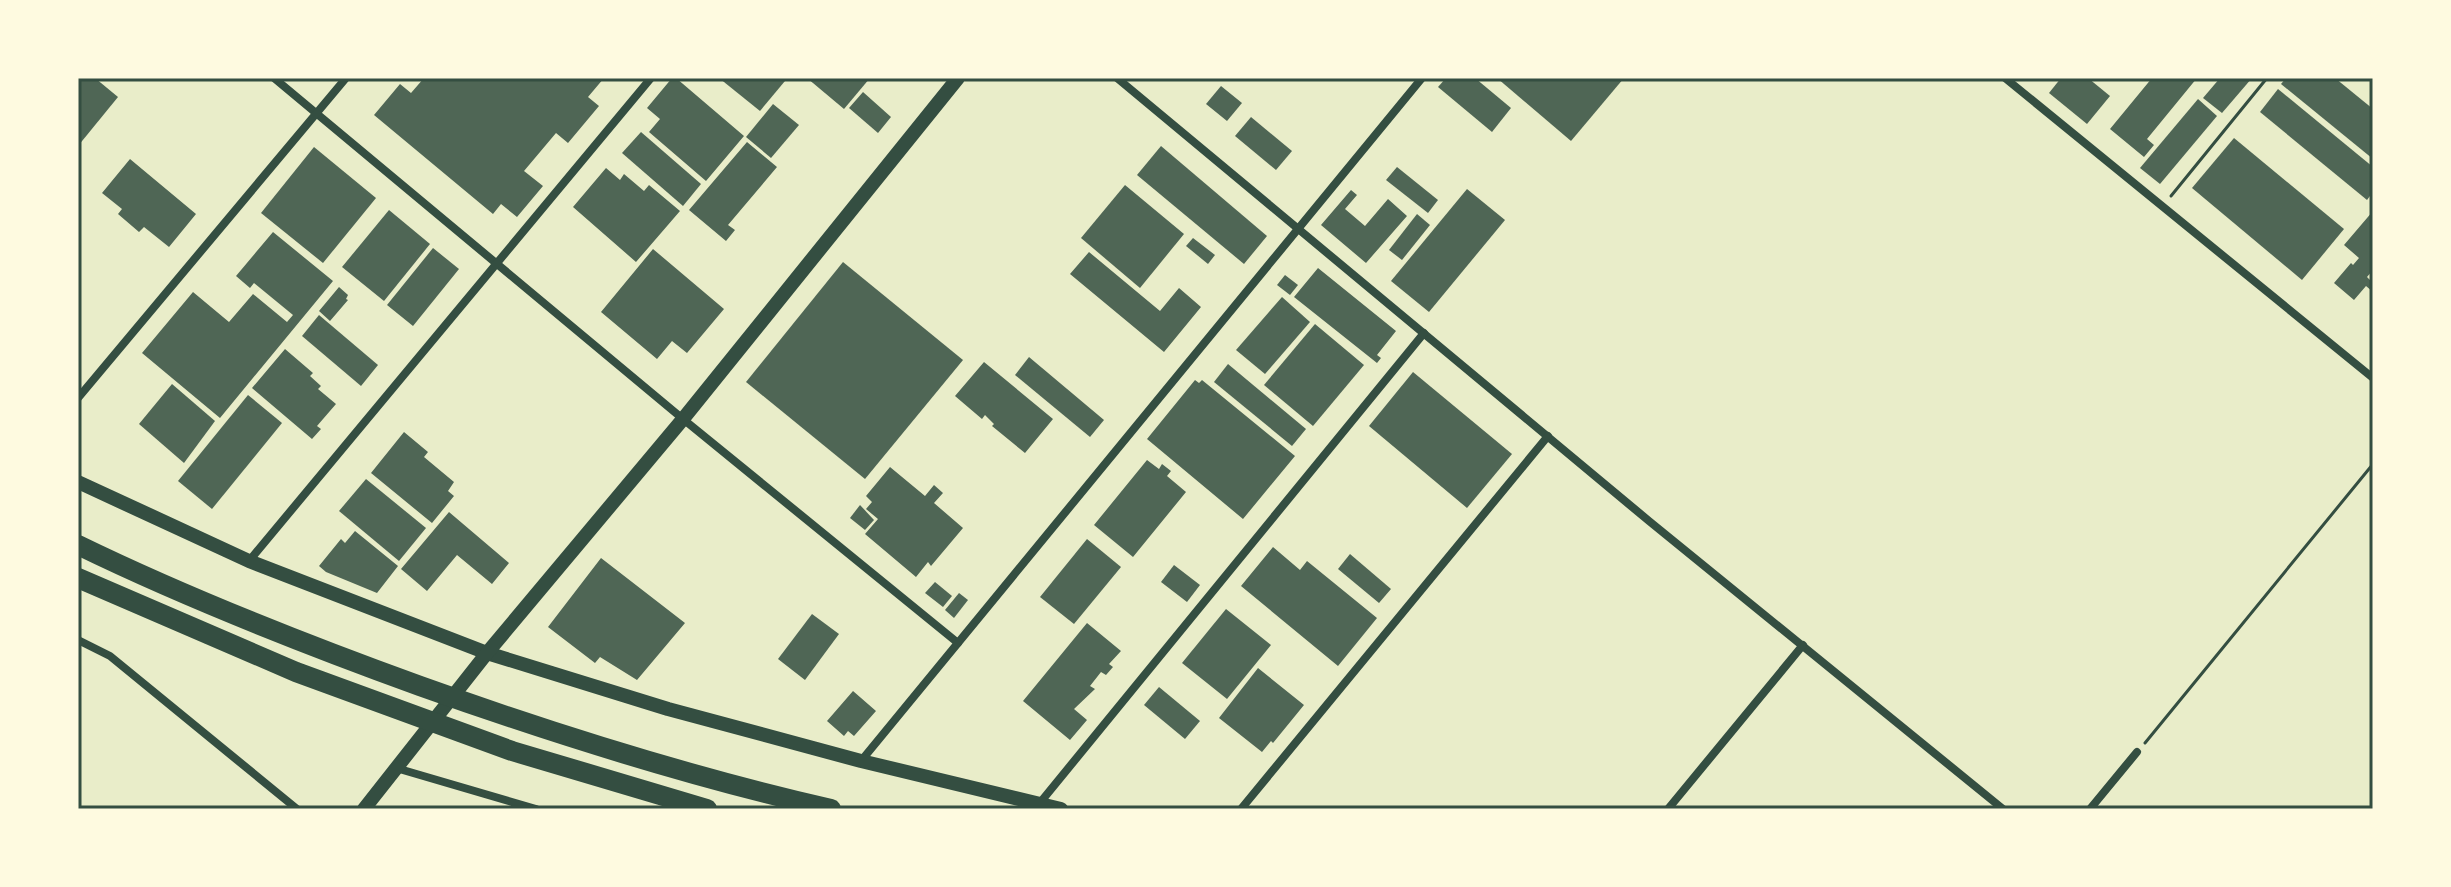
<svg xmlns="http://www.w3.org/2000/svg" width="2451" height="887" font-family="Jost,sans-serif">
<rect width="100%" height="100%" fill="#e9edc9"/>
<g fill="#4f6655">
<path d="M78 78H95L118 97 78 146Z"/>
<path d="M424 78H604L588 97 599 106 568 143 556 133 524 171 543 186 517 217 501 204 493 214 374 115 400 84 411 93Z"/>
<path d="M672 78H676L744 136 706 181 649 132 660 119 647 108Z"/>
<path d="M719 78H782L785 81 760 111Z"/>
<path d="M807 78H870L844 109Z"/>
<path d="M1446 78H1475L1511 108 1492 132 1438 87Z"/>
<path d="M1497 78H1624L1571 141Z"/>
<path d="M2061 78H2088L2110 96 2087 124 2049 93Z"/>
<path d="M2152 78H2197L2147 139 2154 145 2144 157 2110 129Z"/>
<path d="M2220 78H2252L2222 113 2203 98Z"/>
<path d="M2286 78H2335L2373 109V159L2281 84Z"/>
<path d="M1221 86 1242 103 1227 121 1206 104Z"/>
<path d="M2278 89 2373 167V192L2367 200 2260 112Z"/>
<path d="M863 92 891 117 878 133 849 108Z"/>
<path d="M2198 99 2217 116 2160 184 2140 168Z"/>
<path d="M773 104 799 125 771 158 746 137Z"/>
<path d="M1251 117 1292 151 1276 170 1235 136Z"/>
<path d="M641 132 701 184 683 206 622 153Z"/>
<path d="M2234 138 2344 229 2302 280 2192 188Z"/>
<path d="M747 142 777 167 728 225 735 230 726 241 689 210Z"/>
<path d="M1161 146 1267 236 1244 264 1137 175Z"/>
<path d="M314 147 376 198 323 263 261 213Z"/>
<path d="M130 159 196 214 169 247 144 227 139 232 118 214 122 209 102 193Z"/>
<path d="M1397 167 1438 200 1428 213 1386 180Z"/>
<path d="M606 168 620 180 624 174 644 191 649 185 680 211 636 262 573 207Z"/>
<path d="M1125 185 1184 234 1140 288 1081 238Z"/>
<path d="M1467 189 1505 220 1429 312 1391 281Z"/>
<path d="M1351 190 1357 195 1345 209 1365 226 1388 199 1407 216 1366 263 1321 225Z"/>
<path d="M389 210 430 244 384 301 342 267Z"/>
<path d="M2373 211V270L2367 277 2373 283V292L2366 286 2354 300 2334 283 2351 263 2353 265 2359 258 2344 245Z"/>
<path d="M1417 214 1430 225 1402 260 1389 250Z"/>
<path d="M273 232 333 281 220 418 142 353 193 292 229 322 253 294 287 322 293 315 254 283 250 288 236 276Z"/>
<path d="M1193 238 1215 255 1208 264 1186 246Z"/>
<path d="M433 248 459 269 413 326 387 305Z"/>
<path d="M653 249 724 309 687 353 672 341 657 359 601 312Z"/>
<path d="M1089 252 1160 311 1179 288 1201 307 1164 352 1070 274Z"/>
<path d="M843 262 963 360 865 479 746 382Z"/>
<path d="M1318 268 1396 331 1377 355 1381 358 1377 363 1294 297Z"/>
<path d="M1285 275 1298 285 1290 295 1277 285Z"/>
<path d="M339 287 348 295 346 299 348 300 330 321 319 311Z"/>
<path d="M1282 297 1310 322 1265 374 1236 350Z"/>
<path d="M319 315 378 365 361 386 302 336Z"/>
<path d="M1315 324 1364 365 1313 426 1264 385Z"/>
<path d="M285 349 313 373 310 376 321 386 318 389 336 404 317 426 321 429 312 439 252 388Z"/>
<path d="M1029 357 1104 420 1090 437 1015 375Z"/>
<path d="M984 362 1053 419 1025 453 992 426 994 424 985 415 982 419 955 396Z"/>
<path d="M1228 364 1306 429 1292 446 1214 382Z"/>
<path d="M1413 372 1512 454 1467 508 1369 426Z"/>
<path d="M1195 380 1199 383 1202 380 1295 456 1243 519 1147 439Z"/>
<path d="M172 384 215 421 184 463 139 424Z"/>
<path d="M248 395 282 423 212 509 178 481Z"/>
<path d="M404 432 428 452 424 457 454 482 448 491 454 496 432 523 371 473Z"/>
<path d="M1147 460 1159 469 1162 464 1171 471 1167 476 1186 492 1133 557 1094 525Z"/>
<path d="M890 467 925 496 934 485 943 493 934 503 963 528 931 566 928 562 916 577 865 534 878 519 866 509 872 502 866 496Z"/>
<path d="M366 479 426 528 399 561 339 511Z"/>
<path d="M860 505 874 520 865 530 850 518Z"/>
<path d="M449 512 509 563 492 584 457 555 427 591 401 569Z"/>
<path d="M355 531 398 566 377 593 326 572 319 566 341 539 345 543Z"/>
<path d="M1087 539 1121 567 1074 624 1040 597Z"/>
<path d="M1273 547 1300 570 1307 561 1377 618 1338 666 1241 586Z"/>
<path d="M1350 554 1391 589 1379 603 1338 569Z"/>
<path d="M601 558 685 623 637 680 600 657 595 663 548 627Z"/>
<path d="M1174 565 1200 585 1187 602 1161 582Z"/>
<path d="M935 582 952 596 943 607 925 593Z"/>
<path d="M959 593 968 600 954 618 945 610Z"/>
<path d="M1226 609 1271 645 1227 699 1182 663Z"/>
<path d="M812 614 839 634 805 680 778 659Z"/>
<path d="M1087 623 1121 651 1109 664 1113 667 1106 675 1101 672 1090 686 1095 689 1074 709 1087 720 1070 740 1023 701Z"/>
<path d="M1258 668 1304 705 1273 743 1271 741 1262 752 1219 718Z"/>
<path d="M1159 687 1200 721 1185 739 1144 705Z"/>
<path d="M853 691 876 711 854 736 848 731 844 736 827 721Z"/>
</g>
<g fill="none" stroke-linecap="round" stroke-linejoin="round">
<g stroke="#344e41" stroke-width="3">
<path d="M2171 196 2267 78"/>
<path d="M2145 743 2373 464"/>
</g>
<g stroke="#344e41" stroke-width="8">
<path d="M274 78 683 419 958 643"/>
<path d="M1117 78 1649 521 2003 809"/>
<path d="M2005 78 2373 378"/>
<path d="M78 398 346 78"/>
<path d="M249 561 651 78"/>
<path d="M78 640 110 656 297 809"/>
<path d="M861 761 1422 78"/>
<path d="M396 768 536 809"/>
<path d="M1039 804 1424 333"/>
<path d="M1241 809 1548 436"/>
<path d="M1668 809 1803 645"/>
<path d="M2090 809 2137 752"/>
</g>
<g stroke="#344e41" stroke-width="14">
<path d="M78 482 249 561 487 653 668 709 861 761 1061 809"/>
<path d="M364 809 487 653 683 419 958 78"/>
</g>
<g stroke="#344e41" stroke-width="20">
<path d="M78 545C189 599 304 644 420 686 554 734 691 777 831 809"/>
<path d="M78 578 296 672 512 751 707 809"/>
</g>
</g>
<rect width="2451" height="887" fill="none" stroke="#fefae0" stroke-width="160"/>
<rect x="80" y="80" width="2291" height="727" fill="none" stroke="#344e41" stroke-width="3"/>
</svg>
